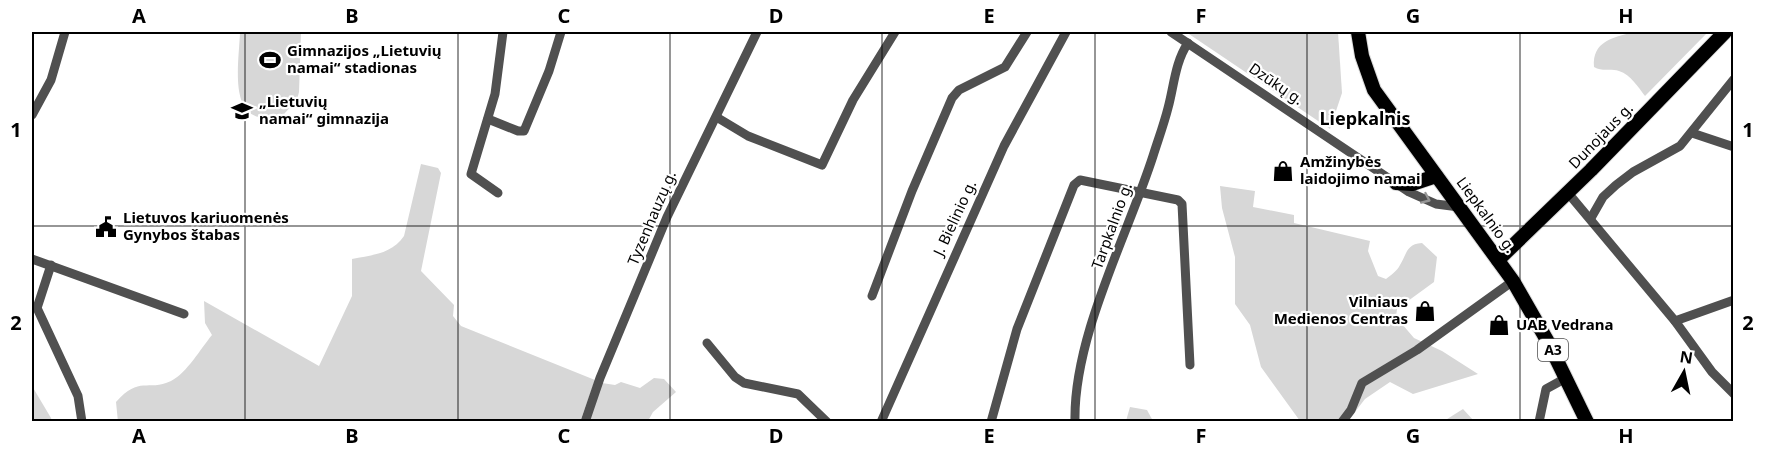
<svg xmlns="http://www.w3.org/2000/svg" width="1765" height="453" font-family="'Noto Sans',sans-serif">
<rect width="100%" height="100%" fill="#fff"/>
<g fill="#d7d7d7">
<path d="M240 32H301L299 92 297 100 284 114C225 134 239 66 240 32Z"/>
<path d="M1186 32H1338L1342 93 1330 129Z"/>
<path d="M1633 32H1708L1645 96C1638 87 1631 75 1619 71 1610 68 1602 72 1594 67 1592 41 1613 38 1633 32Z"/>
<path d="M421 164 438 168 441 173 421 271 454 305 453 316 461 326 595 380 580 422H118L116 402C140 375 147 392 171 381 187 373 201 348 212 335L205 323 204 301 319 366 352 296V259C372 255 392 254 404 236Z"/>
<path d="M1220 186 1255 191 1253 207 1294 215V223L1370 241 1368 251 1378 276 1386 279C1391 275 1397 271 1400 265 1407 254 1406 244 1422 243L1437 257 1434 282 1397 309 1396 317 1414 338 1442 351 1478 374 1413 394 1390 382 1365 399 1348 421H1300L1261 367 1250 325 1235 304V257L1222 208Z"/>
<path d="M654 378 664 379 676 392 653 412 648 421 588 422 602 383 615 385 621 382 640 388Z"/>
<path d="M32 386 51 418 52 421H32Z"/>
<path d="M1130 407 1147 410 1153 421H1126Z"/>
<path d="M1463 409 1474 421H1444Z"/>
</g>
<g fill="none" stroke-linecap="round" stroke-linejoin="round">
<defs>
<g id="primary">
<path d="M1358 32 1362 56 1374 90 1513 281 1548 342 1587 422"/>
<path d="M1396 183 1412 184 1436 176"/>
<path d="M1498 260 1591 170 1725 32"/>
</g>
</defs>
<use href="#primary" stroke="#dbdbdb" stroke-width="16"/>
<g stroke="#505050" stroke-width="9">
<path d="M1171 32 1409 192 1436 204 1459 207"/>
<path d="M32 115 51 80 65 32"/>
<path d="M718 118 748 136 822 165 853 100 895 32"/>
<path d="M488 119 518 131H524L549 71 561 32"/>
<path d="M1692 133 1734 147"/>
<path d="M498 193 471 174 495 94 503 32"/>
<path d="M1568 193 1675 321 1712 372 1734 394"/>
<path d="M1591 218 1603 197 1616 185 1633 172 1680 146 1734 79"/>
<path d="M32 259 184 314"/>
<path d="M51 265 37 308 78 396 82 422"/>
<path d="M872 296 912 191 952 98 959 90 1005 67 1027 32"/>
<path d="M1675 321 1734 300"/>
<path d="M707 343 735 377 744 383 798 394 827 422"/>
<path d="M585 422 600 378 667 217 757 32"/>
<path d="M881 422 1004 146 1066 32"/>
<path d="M991 422 1017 329 1074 185 1080 180 1178 200 1182 204 1190 365"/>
<path d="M1075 422C1073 337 1127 237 1153 156 1158 140 1164 124 1168 108 1174 86 1175 62 1188 43"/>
<path d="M1342 422 1351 410 1362 383 1417 350 1513 281"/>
<path d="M1539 422 1546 389 1566 378"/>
</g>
<use href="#primary" stroke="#000" stroke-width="14"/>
</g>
<defs><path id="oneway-chevron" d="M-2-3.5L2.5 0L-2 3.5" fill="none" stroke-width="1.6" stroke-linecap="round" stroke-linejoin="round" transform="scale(1.5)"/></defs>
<use stroke="#969696" href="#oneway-chevron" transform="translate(1426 199) rotate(24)"/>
<path fill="none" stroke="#000" stroke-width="1.5" stroke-opacity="0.55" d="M245 32V422M458 32V422M670 32V422M882 32V422M1095 32V422M1307 32V422M1520 32V422M32 226H1734"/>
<defs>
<symbol id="stadium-bare" viewBox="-9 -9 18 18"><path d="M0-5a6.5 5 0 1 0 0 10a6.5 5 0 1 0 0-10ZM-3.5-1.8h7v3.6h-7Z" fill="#000" stroke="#fff" stroke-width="2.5" paint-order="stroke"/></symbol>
<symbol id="school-bare" viewBox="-9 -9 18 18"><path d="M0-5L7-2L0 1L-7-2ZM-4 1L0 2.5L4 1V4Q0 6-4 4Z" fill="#000" stroke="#fff" stroke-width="2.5" paint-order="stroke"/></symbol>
<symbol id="shop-bare" viewBox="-9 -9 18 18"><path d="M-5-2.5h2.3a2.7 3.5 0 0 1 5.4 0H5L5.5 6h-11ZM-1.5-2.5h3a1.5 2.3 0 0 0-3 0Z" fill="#000" stroke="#fff" stroke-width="2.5" paint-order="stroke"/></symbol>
<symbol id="civic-bare" viewBox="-9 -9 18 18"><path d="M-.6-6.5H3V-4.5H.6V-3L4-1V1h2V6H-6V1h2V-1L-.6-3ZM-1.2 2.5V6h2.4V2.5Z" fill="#000" stroke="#fff" stroke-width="2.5" paint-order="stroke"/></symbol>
</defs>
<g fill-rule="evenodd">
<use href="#stadium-bare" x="255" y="45" width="30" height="30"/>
<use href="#school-bare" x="227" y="96" width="30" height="30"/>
<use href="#shop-bare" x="1268" y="156" width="30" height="30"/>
<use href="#civic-bare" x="91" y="212" width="30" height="30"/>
<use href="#shop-bare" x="1410" y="296" width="30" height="30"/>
<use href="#shop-bare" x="1484" y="310" width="30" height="30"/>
</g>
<g text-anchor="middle" stroke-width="4.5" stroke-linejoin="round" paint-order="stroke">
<rect fill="#fff" stroke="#4c4c4c" stroke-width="1.5" x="1538" y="339" width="30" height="22" rx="4.5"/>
<g font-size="14" font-weight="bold" fill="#000">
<text x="1553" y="355">A3</text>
</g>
<g font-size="15" font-weight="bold" fill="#000" stroke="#fff" text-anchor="start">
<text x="287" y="56">Gimnazijos „Lietuvių<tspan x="287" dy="17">namai“ stadionas</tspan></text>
<text x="259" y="107">„Lietuvių<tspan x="259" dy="17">namai“ gimnazija</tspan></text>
<text x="1300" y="167">Amžinybės<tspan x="1300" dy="17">laidojimo namai</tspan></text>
<text x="123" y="223">Lietuvos kariuomenės<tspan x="123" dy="17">Gynybos štabas</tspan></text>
<text x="1408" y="307" text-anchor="end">Vilniaus<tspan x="1408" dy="17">Medienos Centras</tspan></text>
<text x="1516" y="330">UAB Vedrana</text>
</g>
<g font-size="15" fill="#000" stroke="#fff">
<text transform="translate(1276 84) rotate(34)" y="5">Dzūkų g.</text>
<text transform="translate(1601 136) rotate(-46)" y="5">Dunojaus g.</text>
<text transform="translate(1486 215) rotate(54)" y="5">Liepkalnio g.</text>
<text transform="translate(652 218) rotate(-67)" y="5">Tyzenhauzų g.</text>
<text transform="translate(955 218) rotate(-65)" y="5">J. Bielinio g.</text>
<text transform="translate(1112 226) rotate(-70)" y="5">Tarpkalnio g.</text>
</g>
<g font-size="18" font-weight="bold" fill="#000" stroke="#fff">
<text x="1365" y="125">Liepkalnis</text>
</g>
</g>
<rect width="1765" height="453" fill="none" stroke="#ffffff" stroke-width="66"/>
<g transform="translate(1684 372) rotate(9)" stroke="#ffffff" stroke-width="4.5" paint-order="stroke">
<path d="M0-4.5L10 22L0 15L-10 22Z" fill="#000000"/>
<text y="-9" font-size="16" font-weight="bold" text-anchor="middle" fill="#000000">N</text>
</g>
<rect x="33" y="33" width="1699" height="387" fill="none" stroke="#000" stroke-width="2"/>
<g font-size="20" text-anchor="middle" font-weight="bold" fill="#000">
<text x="139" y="23">A</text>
<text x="352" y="23">B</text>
<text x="564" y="23">C</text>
<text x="776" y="23">D</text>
<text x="989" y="23">E</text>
<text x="1201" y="23">F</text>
<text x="1413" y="23">G</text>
<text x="1626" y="23">H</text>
<text x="16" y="137">1</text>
<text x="1748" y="137">1</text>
<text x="16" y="330">2</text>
<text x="1748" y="330">2</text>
<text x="139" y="443">A</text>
<text x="352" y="443">B</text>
<text x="564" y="443">C</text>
<text x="776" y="443">D</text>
<text x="989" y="443">E</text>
<text x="1201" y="443">F</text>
<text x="1413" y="443">G</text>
<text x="1626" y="443">H</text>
</g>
</svg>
